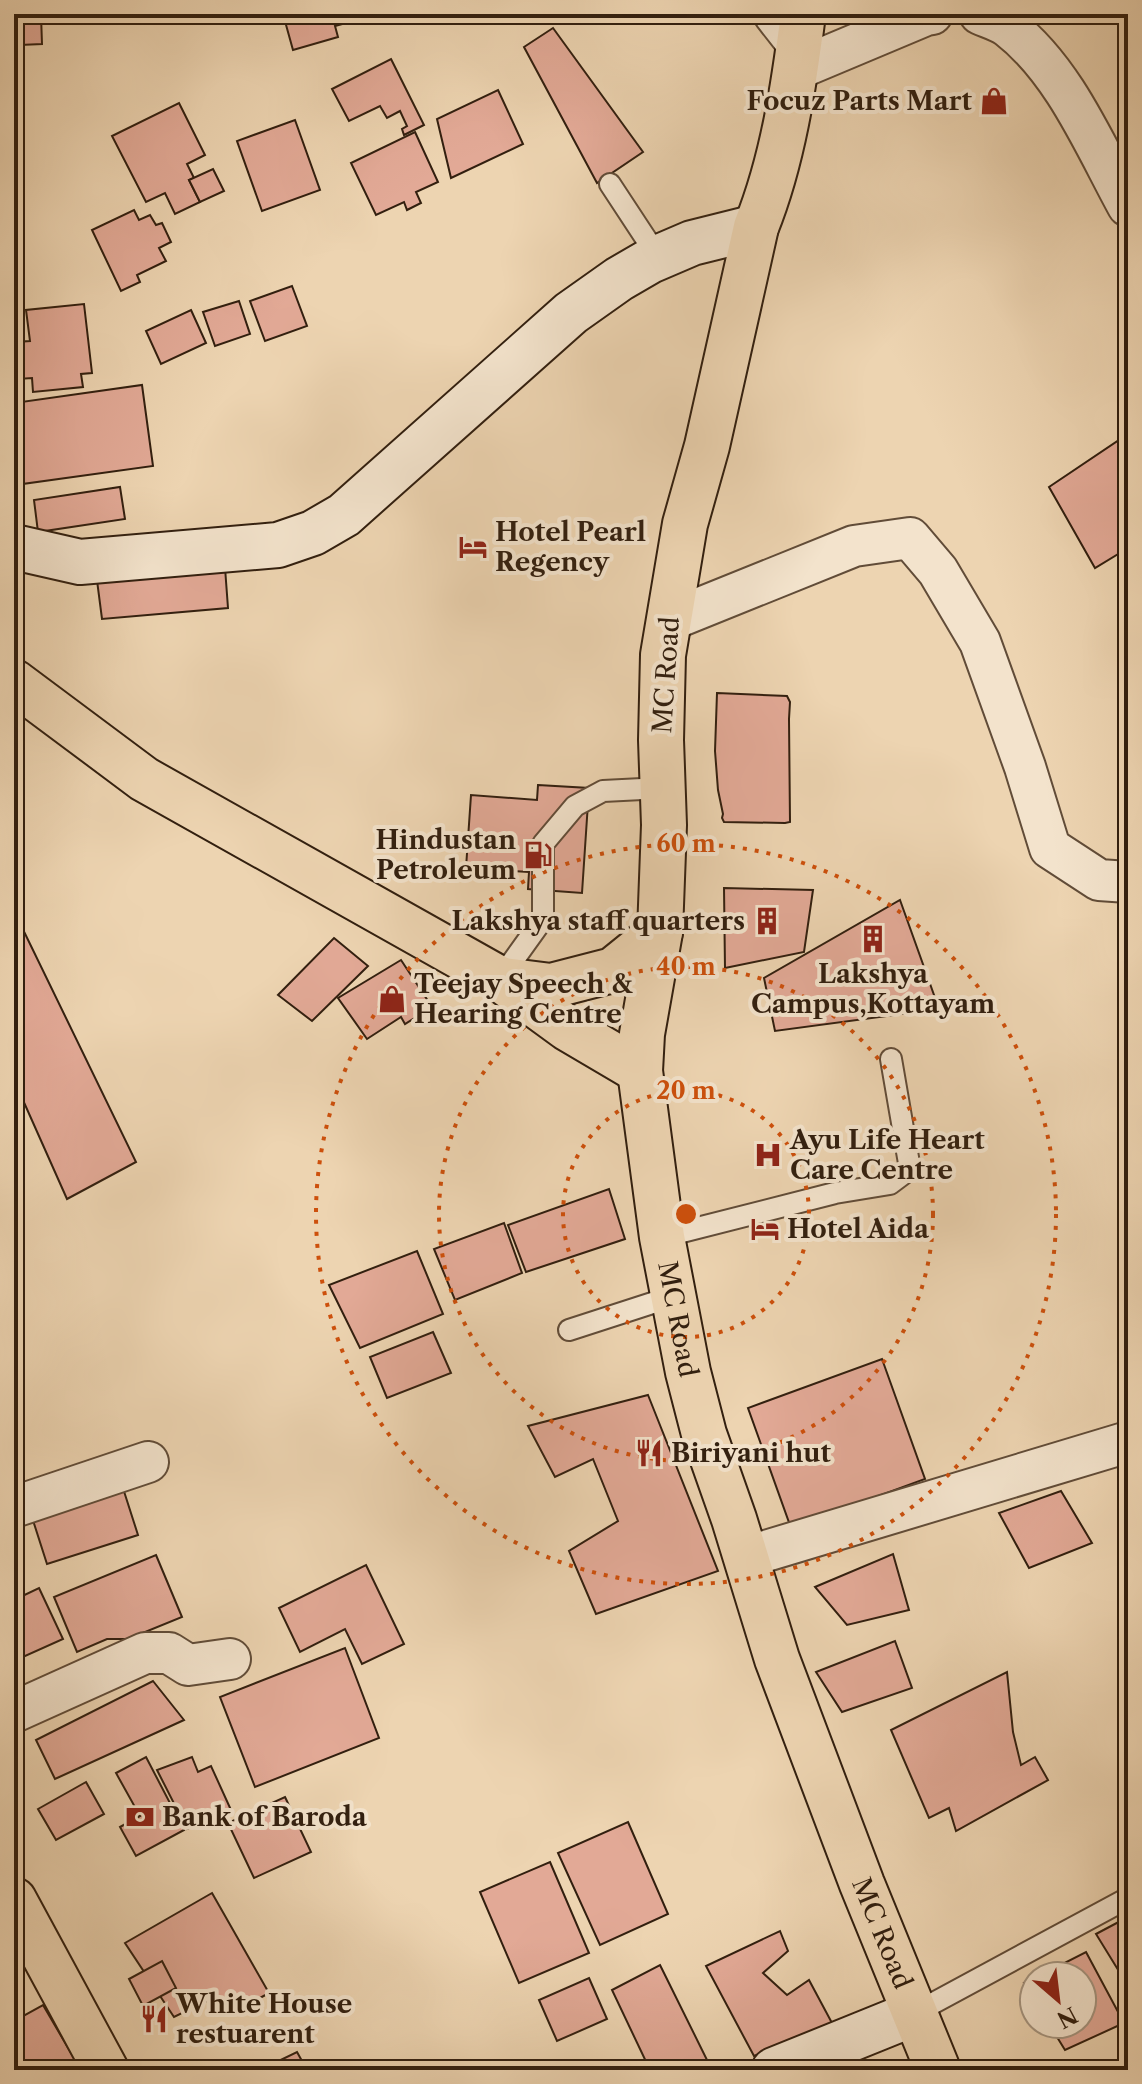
<svg xmlns="http://www.w3.org/2000/svg" width="1142" height="2084" font-family="'Libre Caslon Text',serif">
<rect width="100%" height="100%" fill="#edd4b1"/>
<filter id="stains"><feTurbulence type="fractalNoise" baseFrequency=".0025" numOctaves="4"/><feColorMatrix values="0 0 0 0 .2 0 0 0 0 .09 0 0 0 0 .02 0 0 0 .5 -.17"/></filter>
<radialGradient id="worn" r=".72"><stop offset=".6" stop-color="#630" stop-opacity="0"/><stop offset="1" stop-color="#630" stop-opacity=".3"/></radialGradient>
<g fill="#e2a996" stroke="#321f0f" stroke-width="2">
<path d="M283 14H355L357 20 335 26 338 37 293 50Z"/>
<path d="M41 15 42 44 20 45 19 16Z"/>
<path d="M553 28 643 152 597 183 524 47Z"/>
<path d="M391 59 424 125 404 135 402 129 407 126 400 111 387 118 380 106 349 121 332 89Z"/>
<path d="M498 90 523 144 451 178 437 119Z"/>
<path d="M179 103 205 155 187 164 194 178 189 180 200 202 175 214 165 193 146 202 112 136Z"/>
<path d="M295 120 320 190 262 211 237 141Z"/>
<path d="M415 132 438 182 416 192 421 203 407 210 404 202 376 215 351 163Z"/>
<path d="M213 169 224 191 200 202 189 180Z"/>
<path d="M134 210 139 220 150 215 156 225 162 223 171 242 159 248 166 261 137 275 140 282 121 291 92 230Z"/>
<path d="M292 286 307 326 265 341 250 301Z"/>
<path d="M239 301 250 334 215 346 203 312Z"/>
<path d="M84 304 92 373 81 374 83 387 33 392 32 378 18 379 15 342 30 341 26 310Z"/>
<path d="M191 310 206 343 161 364 146 331Z"/>
<path d="M142 385 153 466 15 485 14 403Z"/>
<path d="M1128 434V548L1095 568 1049 487Z"/>
<path d="M120 487 125 519 38 532 34 500Z"/>
<path d="M224 554 228 608 102 619 95 565Z"/>
<path d="M717 693 787 696 790 702 789 719 790 822 785 823 724 822 722 818 723 814 718 790 715 751Z"/>
<path d="M538 785 589 788 582 893 528 889 529 872 466 868 471 795 537 800Z"/>
<path d="M724 888 813 890 804 952 725 968Z"/>
<path d="M900 900 939 1009 775 1031 764 978Z"/>
<path d="M14 911 136 1162 67 1199 14 1080Z"/>
<path d="M334 938 368 966 312 1021 278 995Z"/>
<path d="M401 960 432 1007 405 1024 401 1017 367 1039 338 998Z"/>
<path d="M609 1189 625 1239 526 1272 508 1225Z"/>
<path d="M504 1223 522 1273 455 1300 434 1249Z"/>
<path d="M417 1251 443 1314 360 1348 329 1285Z"/>
<path d="M433 1332 451 1373 387 1398 370 1357Z"/>
<path d="M882 1359 925 1479 791 1528 748 1408Z"/>
<path d="M648 1395 718 1571 596 1614 569 1551 618 1521 593 1459 555 1477 528 1426Z"/>
<path d="M121 1482 138 1535 47 1564 30 1511Z"/>
<path d="M1061 1491 1092 1543 1029 1568 999 1513Z"/>
<path d="M893 1554 909 1610 847 1625 815 1587Z"/>
<path d="M156 1555 182 1617 128 1639H107L77 1652 54 1597Z"/>
<path d="M366 1565 404 1644 362 1664 345 1629 300 1652 279 1608Z"/>
<path d="M39 1588 63 1639 14 1661V1600Z"/>
<path d="M895 1641 912 1688 842 1712 816 1672Z"/>
<path d="M345 1648 379 1738 255 1787 220 1697Z"/>
<path d="M1007 1672 1013 1732 1021 1765 1035 1757 1048 1780 956 1831 949 1808 929 1818 891 1730Z"/>
<path d="M153 1681 184 1720 55 1779 36 1740Z"/>
<path d="M146 1757 184 1830 136 1856 120 1827 140 1816 116 1773Z"/>
<path d="M192 1757 198 1772 211 1766 231 1810 187 1829 157 1770Z"/>
<path d="M86 1782 104 1814 56 1840 38 1809Z"/>
<path d="M285 1797 311 1852 254 1878 228 1823Z"/>
<path d="M628 1822 668 1914 600 1945 558 1853Z"/>
<path d="M550 1862 589 1953 519 1983 480 1892Z"/>
<path d="M212 1893 269 1993 229 2015 215 1997 174 2017 125 1943Z"/>
<path d="M1128 1917V1986L1096 1934Z"/>
<path d="M780 1931 788 1951 763 1973 787 1995 809 1980 832 2023 754 2056 706 1966Z"/>
<path d="M1086 1952 1124 2023 1065 2050 1049 2024H1082V1976H1039Z"/>
<path d="M162 1961 176 1988 143 2006 129 1979Z"/>
<path d="M660 1965 710 2066 702 2070H650L612 1990Z"/>
<path d="M589 1978 607 2019 557 2041 539 2000Z"/>
<path d="M1034 1978V2000L1024 1983Z"/>
<path d="M43 2005 81 2070H25L14 2048V2021Z"/>
<path d="M297 2052 307 2070 262 2069Z"/>
</g>
<g fill="none" stroke-linecap="round" stroke-linejoin="round">
<defs>
<g id="lane">
<path d="M610 184 658 257"/>
<path d="M500 979 543 919V844L575 806 603 791 662 788"/>
<path d="M662 1237 835 1193 890 1184 910 1169 891 1059"/>
<path d="M569 1330 674 1296"/>
<path d="M915 2013 1128 1898"/>
</g>
<g id="street">
<path d="M774 14 799 46"/>
<path d="M980 14C989 18 1000 21 1008 27 1064 70 1095 146 1128 206"/>
<path d="M795 70 926 15 932 14"/>
<path d="M668 621 854 546 910 538 938 571 980 642 1025 767 1050 848 1099 880 1128 882"/>
<path d="M14 1507 148 1462"/>
<path d="M746 1557 1128 1442"/>
<path d="M14 1712 145 1653H169L188 1665 230 1659"/>
</g>
<g id="secondary">
<path d="M14 547 80 562 278 545 313 533 344 515 571 313 619 279 650 261 692 243 756 227"/>
<path d="M774 2070 915 2013"/>
</g>
<g id="highway">
<path id="s1" d="M803 14C794 85 783 160 756 227L707 446 685 524 663 655 661 740 664 825 660 932 642 1034 640 1071 662 1237 688 1372 704 1434 734 1519 777 1659 862 1884 938 2070"/>
<path d="M14 682 144 779 500 979 567 1028 640 1071"/>
<path d="M503 980 551 986 613 970 660 932"/>
<path d="M14 1900 106 2070"/>
</g>
</defs>
<use href="#lane" stroke="#614c38" stroke-width="24"/>
<use href="#street" stroke="#614c38" stroke-width="44"/>
<use href="#secondary" stroke="#321f0f" stroke-width="48"/>
<use href="#highway" stroke="#321f0f" stroke-width="48"/>
<use href="#lane" stroke="#f3e3cc" stroke-width="20"/>
<use href="#street" stroke="#f3e3cc" stroke-width="40"/>
<use href="#secondary" stroke="#f3e3cc" stroke-width="44"/>
<use href="#highway" stroke="#edd4b1" stroke-width="44"/>
</g>
<g fill="none" stroke="#cd500c" stroke-width="4" stroke-dasharray="4 8">
<circle cx="686" cy="1214" r="123"/>
<circle cx="686" cy="1214" r="247"/>
<circle cx="686" cy="1214" r="370"/>
</g>
<defs>
<symbol id="shop-bare" viewBox="-9 -9 18 18"><path d="M-5-2.5h2.3a2.7 3.5 0 0 1 5.4 0H5L5.5 6h-11ZM-1.5-2.5h3a1.5 2.3 0 0 0-3 0Z" fill="#8f2418" stroke="#f3e3cc" stroke-width="2.5" paint-order="stroke"/></symbol>
<symbol id="hotel-bare" viewBox="-9 -9 18 18"><path d="M-6-4.5h1.5V1H6V5H4.5V3h-9V5H-6ZM-4 0a1.8 1.8 0 1 1 3.6 0ZM.5 0V-2.5h3Q6-2.5 6 0Z" fill="#8f2418" stroke="#f3e3cc" stroke-width="2.5" paint-order="stroke"/></symbol>
<symbol id="fuel-bare" viewBox="-9 -9 18 18"><path d="M-5.5-6h7V0h2V4h1.3V-2.5L3-4.5l.8-.8L6-3V5H2.5V1h-1V6h-7ZM-4.2-4.7v3.2H.2V-4.7Z" fill="#8f2418" stroke="#f3e3cc" stroke-width="2.5" paint-order="stroke"/></symbol>
<symbol id="building-bare" viewBox="-9 -9 18 18"><path d="M-4-6H4V6H1V3H-1V6H-4ZM-2.5-4.3h1.7v1.8h-1.7ZM.8-4.3h1.7v1.8H.8ZM-2.5-1h1.7V.8h-1.7ZM.8-1h1.7V.8H.8Z" fill="#8f2418" stroke="#f3e3cc" stroke-width="2.5" paint-order="stroke"/></symbol>
<symbol id="hospital-bare" viewBox="-9 -9 18 18"><path d="M-5-5h3v3.5h4V-5h3V5h-3V1.5h-4V5h-3Z" fill="#8f2418" stroke="#f3e3cc" stroke-width="2.5" paint-order="stroke"/></symbol>
<symbol id="restaurant-bare" viewBox="-9 -9 18 18"><path d="M-5-6h1v4h1v-4h1v4h1v-4h1v5L-1.5 .5V6h-2V.5L-5-1ZM5-6V6H3V1.5H1.5Q1.5-4 5-6Z" fill="#8f2418" stroke="#f3e3cc" stroke-width="2.5" paint-order="stroke"/></symbol>
<symbol id="bank-bare" viewBox="-9 -9 18 18"><path d="M-6-4H6V4H-6ZM0-2.3a2.3 2.3 0 1 0 0 4.6a2.3 2.3 0 1 0 0-4.6Z" fill="#8f2418" stroke="#f3e3cc" stroke-width="2.5" paint-order="stroke"/></symbol>
</defs>
<g fill-rule="evenodd">
<use href="#shop-bare" x="974" y="81" width="40" height="40"/>
<use href="#hotel-bare" x="453" y="527" width="40" height="40"/>
<use href="#fuel-bare" x="518" y="835" width="40" height="40"/>
<use href="#building-bare" x="747" y="901" width="40" height="40"/>
<use href="#building-bare" x="853" y="919" width="40" height="40"/>
<use href="#shop-bare" x="372" y="979" width="40" height="40"/>
<use href="#hospital-bare" x="748" y="1135" width="40" height="40"/>
<use href="#hotel-bare" x="745" y="1209" width="40" height="40"/>
<use href="#restaurant-bare" x="629" y="1433" width="40" height="40"/>
<use href="#bank-bare" x="120" y="1797" width="40" height="40"/>
<use href="#restaurant-bare" x="134" y="1999" width="40" height="40"/>
</g>
<g text-anchor="middle" stroke-width="8" stroke-linejoin="round" paint-order="stroke">
<g font-size="26" font-weight="bold" fill="#321f0f" stroke="#f3e3cc" text-anchor="start">
<text x="972" y="110" text-anchor="end">Focuz Parts Mart</text>
<text x="495" y="541">Hotel Pearl<tspan x="495" dy="30">Regency</tspan></text>
<text x="516" y="849" text-anchor="end">Hindustan<tspan x="516" dy="30">Petroleum</tspan></text>
<text x="745" y="930" text-anchor="end">Lakshya staff quarters</text>
<text x="873" y="983" text-anchor="middle">Lakshya<tspan x="873" dy="30">Campus,Kottayam</tspan></text>
<text x="414" y="993">Teejay Speech &amp;<tspan x="414" dy="30">Hearing Centre</tspan></text>
<text x="790" y="1149">Ayu Life Heart<tspan x="790" dy="30">Care Centre</tspan></text>
<text x="787" y="1238">Hotel Aida</text>
<text x="671" y="1462">Biriyani hut</text>
<text x="162" y="1826">Bank of Baroda</text>
<text x="176" y="2013">White House<tspan x="176" dy="30">restuarent</tspan></text>
</g>
<g font-size="26" fill="#321f0f" stroke="#f3e3cc">
<text transform="translate(666 675) rotate(-86)" y="9">MC Road</text>
<text dy="9" stroke="none"><textPath href="#s1" startOffset="1326">MC Road</textPath></text>
<text dy="9" stroke="none"><textPath href="#s1" startOffset="1974">MC Road</textPath></text>
</g>
</g>
<circle cx="686" cy="1214" r="12" fill="#cd500c" stroke="#f3e3cc" stroke-width="4"/>
<g font-size="24" text-anchor="middle" font-weight="bold" fill="#cd500c" stroke="#f3e3cc" stroke-width="8" stroke-linejoin="round" paint-order="stroke">
<text x="686" y="852">60 m</text>
<text x="686" y="975">40 m</text>
<text x="686" y="1099">20 m</text>
</g>
<rect width="1142" height="2084" fill="none" stroke="#edd4b1" stroke-width="48"/>
<rect x="16" y="16" width="1110" height="2052" fill="none" stroke="#321f0f" stroke-width="4"/>
<rect x="24" y="24" width="1094" height="2036" fill="none" stroke="#321f0f" stroke-width="2"/>
<g transform="translate(1058 2000) rotate(152)"><circle r="38" fill="#f3e3cc" stroke="#a69580" stroke-width="2"/>
<path d="M0-6L14 30L0 20L-14 30Z" fill="#8f2418"/>
<text y="-12" font-size="22" font-weight="bold" text-anchor="middle" fill="#321f0f">N</text>
</g>
<rect width="100%" height="100%" filter="url(#stains)"/>
<rect width="100%" height="100%" fill="url(#worn)"/>
</svg>
